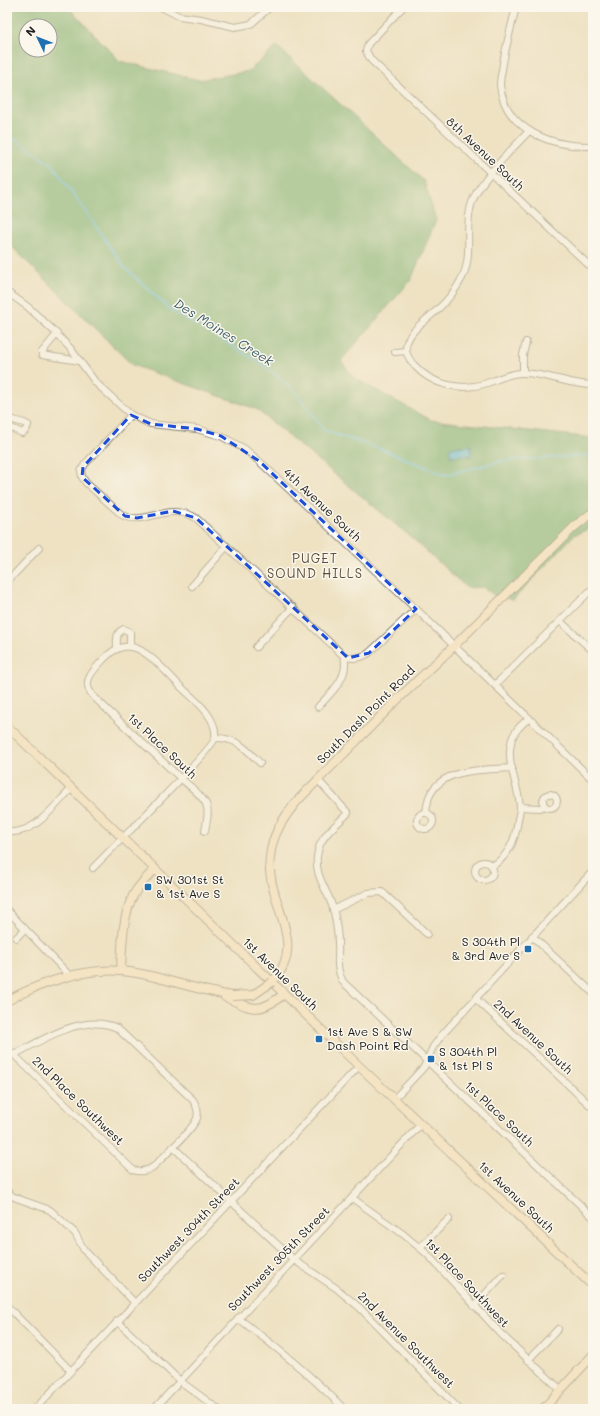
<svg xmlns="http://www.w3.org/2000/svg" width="600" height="1416" font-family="Mali,sans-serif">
<rect width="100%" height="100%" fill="#fbf7ec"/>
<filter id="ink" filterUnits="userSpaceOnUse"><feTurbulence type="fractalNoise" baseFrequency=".025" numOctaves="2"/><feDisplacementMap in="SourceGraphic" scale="8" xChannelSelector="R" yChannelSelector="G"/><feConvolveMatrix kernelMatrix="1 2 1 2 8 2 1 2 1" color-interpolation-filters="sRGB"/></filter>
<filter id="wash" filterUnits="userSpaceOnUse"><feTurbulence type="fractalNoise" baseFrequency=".012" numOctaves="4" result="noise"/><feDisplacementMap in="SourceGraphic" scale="16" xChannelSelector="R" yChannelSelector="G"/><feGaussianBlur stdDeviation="0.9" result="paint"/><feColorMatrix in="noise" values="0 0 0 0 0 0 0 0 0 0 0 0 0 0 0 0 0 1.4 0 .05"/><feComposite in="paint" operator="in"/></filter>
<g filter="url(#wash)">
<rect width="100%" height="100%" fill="#eee2c3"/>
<path fill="#71b071" stroke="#466646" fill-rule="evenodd" d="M7 7H68L120 61 199 80 249 71 277 46 424 181 436 220 411 280 341 361 354 378 431 420 593 438V527L574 535 513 600 494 595 483 587 467 588 412 538 256 409 132 365 7 242ZM26 26H50V50H26Z"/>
<path fill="#64c1e2" stroke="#406e7f" d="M471 444V456L469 457V455L450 456V447L469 446V445Z"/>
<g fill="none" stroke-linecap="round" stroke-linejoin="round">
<path stroke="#64c1e2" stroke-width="2" d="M7 134 52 164 125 268 173 312 207 331 262 364 296 392 325 431 384 450 445 475 502 461 593 455"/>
</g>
</g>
<g filter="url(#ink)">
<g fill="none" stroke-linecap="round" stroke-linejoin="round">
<defs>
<g id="street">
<path d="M161 7 179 16 201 19 235 27 251 24 270 7"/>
<path d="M403 7 368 44 366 51 371 60 593 269"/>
<path d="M516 7C511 28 505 48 502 70 501 75 500 80 500 85 505 131 553 147 593 146"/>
<path d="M529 131C511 151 474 184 470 210 465 233 473 256 462 278 456 290 446 302 436 311 426 320 412 329 407 342 404 351 409 360 415 366 432 385 460 391 484 384 497 380 508 373 522 373 546 373 569 385 593 385"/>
<path d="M7 292 28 307 54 331 70 348 96 383 131 415 151 424 197 429 221 436 245 449 259 461 416 609 593 780"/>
<path d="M57 334 42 352V355L80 361"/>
<path d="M395 352 406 351"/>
<path d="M523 373V355L526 342"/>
<path d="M131 415 85 464 81 471 82 477 86 483 122 515C145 527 167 501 196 518L344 656C353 660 361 658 369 653L416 609"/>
<path d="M7 418 24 423 28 425 26 430 22 433 7 426"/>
<path d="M7 582 39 548"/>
<path d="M192 586 227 546"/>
<path d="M560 621 593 651"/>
<path d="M256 647 293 607"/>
<path d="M117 649C117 641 115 632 124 629L130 632V647"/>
<path d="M495 685 593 588"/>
<path d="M318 707C331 693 350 677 344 656"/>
<path d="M215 738C238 738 245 748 260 763"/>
<path d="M318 780 348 813C338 824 321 835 318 851 312 876 329 890 334 912 336 922 338 933 338 943 339 958 335 967 343 982L593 1217"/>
<circle cx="550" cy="801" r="7"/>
<path d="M520 807 540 808 545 806"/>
<circle cx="425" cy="821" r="8"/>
<path d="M426 813C427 807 427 801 430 795 443 767 486 770 512 768"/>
<path d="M7 832C35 835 54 806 71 789"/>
<circle cx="484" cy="871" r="9"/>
<path d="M492 866C510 856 516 838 518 819 519 815 520 811 520 807 519 786 506 765 511 743 513 732 521 725 529 718"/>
<path d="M93 868C108 852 214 749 215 738 218 717 194 699 181 687 169 675 148 650 132 647 127 646 122 647 117 649 109 652 88 674 88 682 87 687 90 692 93 696 120 722 148 748 176 774 185 783 200 792 206 804 210 813 206 823 205 831"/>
<path d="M7 910 70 976"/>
<path d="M333 910 368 893 382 892 427 934"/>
<path d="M532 936 593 993"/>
<path d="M16 938 25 929"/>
<path d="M476 999 593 1108"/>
<path d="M7 1048 133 1170C141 1173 147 1171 153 1167 163 1157 194 1129 197 1118 199 1111 197 1106 193 1100L117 1028C84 1013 43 1039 14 1055"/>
<path d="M394 1099 424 1067 433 1047 441 1036 593 871"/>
<path d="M173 1147 294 1260 336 1288 360 1308 459 1409"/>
<path d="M7 1191 12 1196 19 1199 50 1210 75 1233 84 1250 135 1303"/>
<path d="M352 1198 403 1234 427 1254 502 1335 561 1390"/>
<path d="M420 1247 449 1219"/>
<path d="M7 1306 71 1371"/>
<path d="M474 1306 503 1275"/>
<path d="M238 1318C275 1346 311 1375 344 1409"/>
<path d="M117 1321 180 1381 218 1409"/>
<path d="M528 1360 558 1329"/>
<path d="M35 1409 359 1066"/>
<path d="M154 1409 421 1124"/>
</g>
<g id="secondary">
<path d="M7 726 359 1066 593 1286"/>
<path d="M121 970C122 947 122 915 134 894 139 885 147 877 154 870"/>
<path d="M272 982C310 943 265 902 270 857 272 834 284 817 298 800L397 700 454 646 574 527 593 512"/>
<path d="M225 997C253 1009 258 1015 284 994"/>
<path d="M7 1001C39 983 84 968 121 971 136 972 152 976 166 980 188 986 210 992 232 996"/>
<path d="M543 1409 593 1355"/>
</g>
</defs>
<use href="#street" stroke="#857f70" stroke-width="8"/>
<use href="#secondary" stroke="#857f70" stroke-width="10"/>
<use href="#street" stroke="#fff" stroke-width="6"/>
<use href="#secondary" stroke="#fce6c4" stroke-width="8"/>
<defs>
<path id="secondary-bridge" d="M232 996 253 995 272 982"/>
</defs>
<use href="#secondary-bridge" stroke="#857f70" stroke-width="10" stroke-linecap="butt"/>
<use href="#secondary-bridge" stroke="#fce6c4" stroke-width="8"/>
</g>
</g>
<path d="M0 0H600V1416H0ZM131 415 151 424 197 429 221 436 259 461 416 609 369 653 348 658 196 518 173 511 137 518 125 516 82 477 83 467Z" fill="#eee2c3" fill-opacity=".55" fill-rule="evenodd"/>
<path fill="none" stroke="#1d4ed8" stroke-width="3" stroke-dasharray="8 5" stroke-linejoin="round" d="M131 415 151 424 197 429 221 436 259 461 416 609 369 653 348 658 196 518 173 511 137 518 125 516 82 477 83 467Z"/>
<g fill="#1f6fb2" stroke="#fbf7ec" stroke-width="1.5">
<rect x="144" y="883" width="8" height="8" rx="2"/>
<rect x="524" y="945" width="8" height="8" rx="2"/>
<rect x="315" y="1035" width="8" height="8" rx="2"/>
<rect x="427" y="1055" width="8" height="8" rx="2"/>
</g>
<g text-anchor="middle" stroke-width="3" stroke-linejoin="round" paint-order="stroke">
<g font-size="12" fill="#1c1c1c" stroke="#fbf7ec">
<text transform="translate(485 154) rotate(43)" y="4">8th Avenue South</text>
<text transform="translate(322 505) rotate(43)" y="4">4th Avenue South</text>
<text transform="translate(366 715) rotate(-45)" y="4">South Dash Point Road</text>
<text transform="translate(162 746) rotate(43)" y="4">1st Place South</text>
<text transform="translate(280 974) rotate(44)" y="4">1st Avenue South</text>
<text transform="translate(533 1037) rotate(43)" y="4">2nd Avenue South</text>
<text transform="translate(78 1101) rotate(44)" y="4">2nd Place Southwest</text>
<text transform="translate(499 1114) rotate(43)" y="4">1st Place South</text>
<text transform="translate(516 1197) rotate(43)" y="4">1st Avenue South</text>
<text transform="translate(189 1230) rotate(-46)" y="4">Southwest 304th Street</text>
<text transform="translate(279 1259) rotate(-46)" y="4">Southwest 305th Street</text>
<text transform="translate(467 1283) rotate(47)" y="4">1st Place Southwest</text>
<text transform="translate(406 1340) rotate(45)" y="4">2nd Avenue Southwest</text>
</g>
<g font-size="12" fill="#1c1c1c" stroke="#fbf7ec" text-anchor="start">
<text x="156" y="884">SW 301st St<tspan x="156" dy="14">&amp; 1st Ave S</tspan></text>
<text x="520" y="946" text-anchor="end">S 304th Pl<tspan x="520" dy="14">&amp; 3rd Ave S</tspan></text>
<text x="327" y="1036">1st Ave S &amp; SW<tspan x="327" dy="14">Dash Point Rd</tspan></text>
<text x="439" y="1056">S 304th Pl<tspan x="439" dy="14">&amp; 1st Pl S</tspan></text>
</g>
<g font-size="13" font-style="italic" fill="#395e6b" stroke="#fbf7ec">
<text transform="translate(224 332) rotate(32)" y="5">Des Moines Creek</text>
</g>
<g font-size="13" letter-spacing="1" fill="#5f503c" stroke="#fbf7ec">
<text x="315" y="563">PUGET<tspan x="315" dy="15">SOUND HILLS</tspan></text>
</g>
</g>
<rect width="600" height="1416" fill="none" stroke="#fbf7ec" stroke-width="24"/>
<g transform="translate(38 38) rotate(313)"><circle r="19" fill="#fbf7ec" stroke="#a29f99"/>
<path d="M0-3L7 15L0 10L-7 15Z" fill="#1f6fb2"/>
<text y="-6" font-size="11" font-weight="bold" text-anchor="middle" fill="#1c1c1c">N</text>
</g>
</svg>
